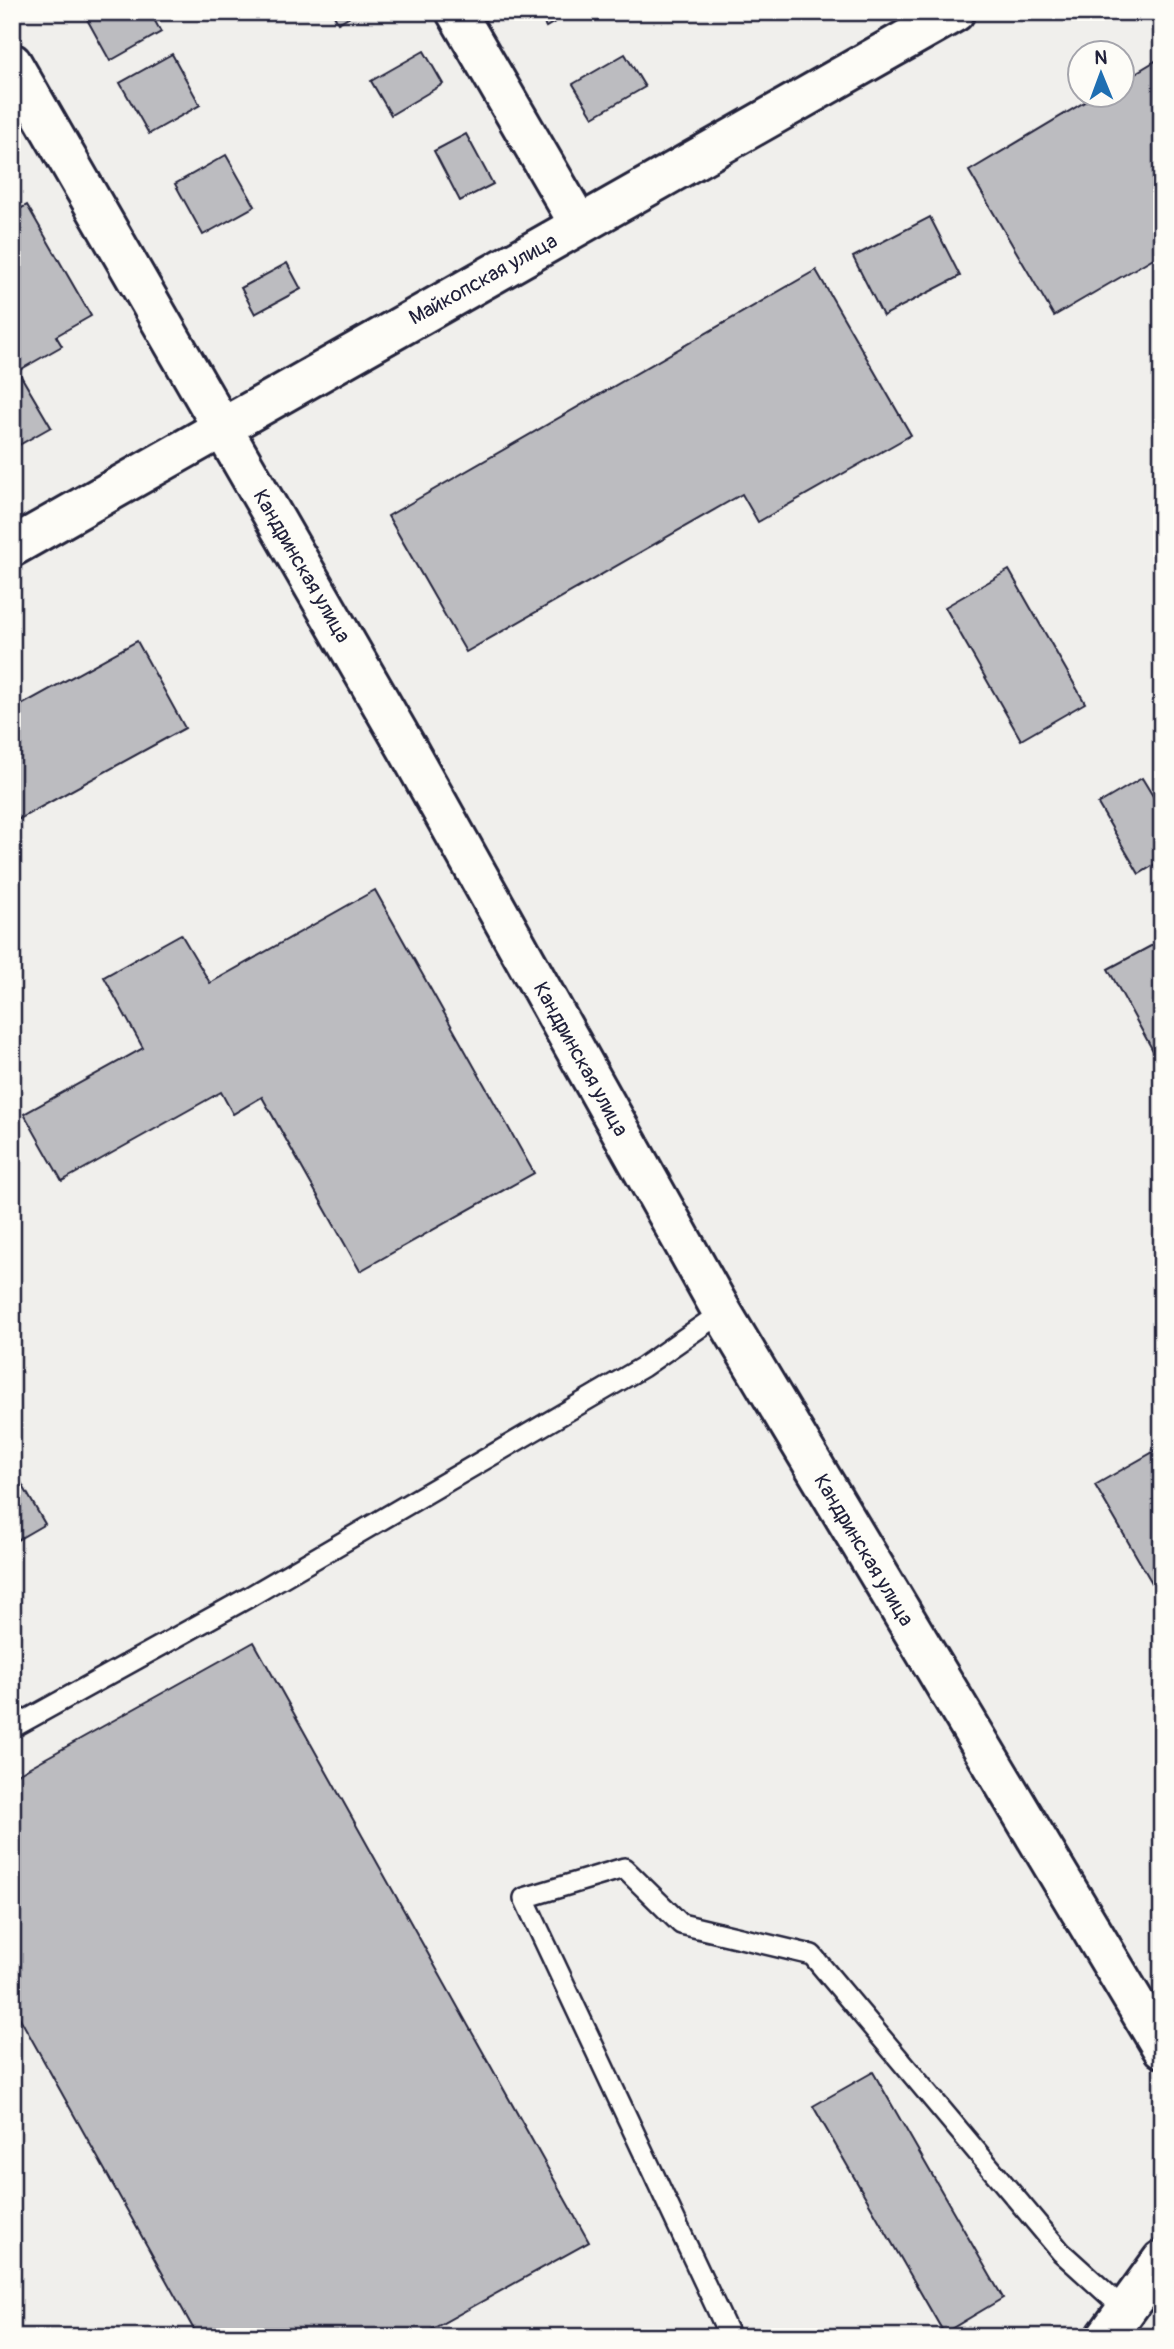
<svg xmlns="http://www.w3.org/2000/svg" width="1174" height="2349" font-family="Pangolin,sans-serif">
<rect width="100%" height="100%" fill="#f0efec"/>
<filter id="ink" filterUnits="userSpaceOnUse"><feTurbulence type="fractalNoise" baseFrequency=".0143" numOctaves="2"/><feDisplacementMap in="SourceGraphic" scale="14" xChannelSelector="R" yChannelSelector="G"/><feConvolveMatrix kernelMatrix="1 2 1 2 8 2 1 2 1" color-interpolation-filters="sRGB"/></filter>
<g filter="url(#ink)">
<g fill="#bcbcc0" stroke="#22223b" stroke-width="2">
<path d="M83 12H150L161 32 110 61Z"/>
<path d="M332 12H357L338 23Z"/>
<path d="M538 12H572L546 27Z"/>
<path d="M424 51 443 84 391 115 371 81Z"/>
<path d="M172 54 200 105 149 134 120 83Z"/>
<path d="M625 54 645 87 593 117 573 84Z"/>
<path d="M1162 57V253L1054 316 969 171 1098 94H1122V81Z"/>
<path d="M466 134 493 184 460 201 434 151Z"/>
<path d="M226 155 255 206 203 235 175 184Z"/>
<path d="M27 205 91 316 56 336 62 346 18 371 51 427 12 449V213Z"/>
<path d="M930 217 960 276 883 316 853 257Z"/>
<path d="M287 263 301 289 255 314 241 288Z"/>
<path d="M816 270 911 435 758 522 742 494 466 652 388 516Z"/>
<path d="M1009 570 1085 703 1021 740 945 607Z"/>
<path d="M137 641 185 728 12 823V710Z"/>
<path d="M1142 778 1162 811V860L1139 874 1098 804Z"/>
<path d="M375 890 534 1173 360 1271 262 1097 233 1114 221 1092 62 1181 24 1114 143 1048 104 977 181 934 210 983Z"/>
<path d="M1162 940V1067L1108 969Z"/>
<path d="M1162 1447V1600L1095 1485Z"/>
<path d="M12 1467 45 1524 12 1543Z"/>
<path d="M254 1642 589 2242 418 2337H198L12 2004V1777Z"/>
<path d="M873 2072 1003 2298 944 2333 813 2106Z"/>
</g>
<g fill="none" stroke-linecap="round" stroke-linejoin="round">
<defs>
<g id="lane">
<path d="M12 1728 249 1597 643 1367 722 1312"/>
<path d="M730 2337 524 1898 624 1868 681 1924 812 1955 1061 2252 1125 2310"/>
</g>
<g id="street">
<path d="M456 12 579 224"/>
<path d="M12 63 408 750 722 1312 1162 2048"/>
<path d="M12 547 955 12"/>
<path d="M1106 2337 1162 2260"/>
</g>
</defs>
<use href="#lane" stroke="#22223b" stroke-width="24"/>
<use href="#street" stroke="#22223b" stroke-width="44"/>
<use href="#lane" stroke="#fdfcf7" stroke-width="19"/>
<use href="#street" stroke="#fdfcf7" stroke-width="38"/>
</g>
</g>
<g text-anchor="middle" stroke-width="6" stroke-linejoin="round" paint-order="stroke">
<g font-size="21" fill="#22223b" stroke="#fdfcf7">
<text transform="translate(483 279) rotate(-29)" y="7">Майкопская улица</text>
<text transform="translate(302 566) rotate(60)" y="7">Кандринская улица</text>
<text transform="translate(581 1059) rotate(61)" y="7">Кандринская улица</text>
<text transform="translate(864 1550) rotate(59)" y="7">Кандринская улица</text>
</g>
</g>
<rect width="1174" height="2349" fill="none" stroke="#fdfcf7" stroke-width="42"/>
<rect x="21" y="21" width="1132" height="2307" fill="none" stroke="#22223b" stroke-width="2.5" filter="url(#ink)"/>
<g transform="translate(1101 74) rotate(359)"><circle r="33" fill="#fdfcf7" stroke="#a5a5ac" stroke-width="2"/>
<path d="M0-5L12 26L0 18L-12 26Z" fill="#1f6fb2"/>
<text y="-10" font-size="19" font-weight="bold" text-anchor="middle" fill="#22223b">N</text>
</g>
</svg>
